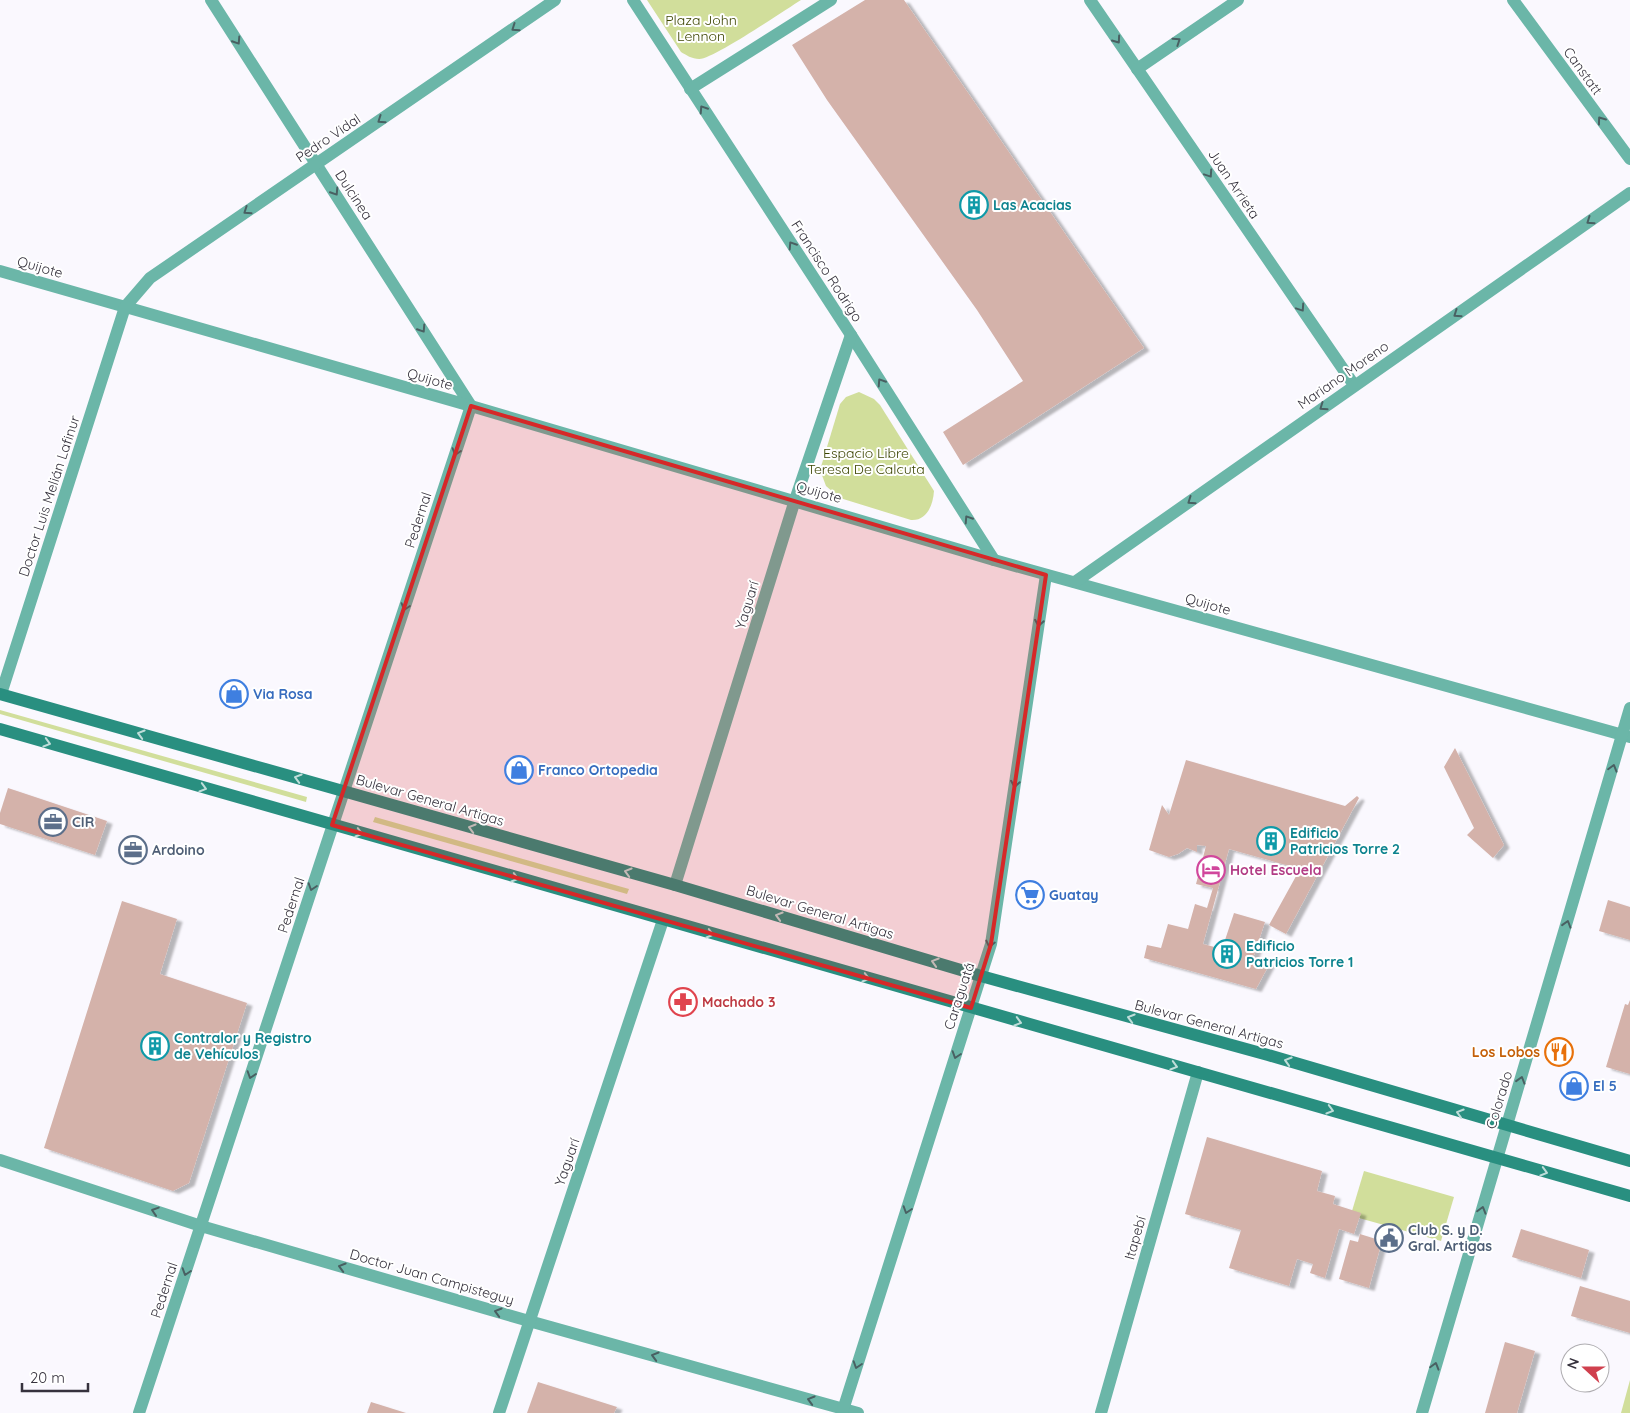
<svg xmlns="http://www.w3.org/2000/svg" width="1630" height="1413" font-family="Quicksand,sans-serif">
<defs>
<filter id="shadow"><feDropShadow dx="5.5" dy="3" stdDeviation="1" flood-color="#0004"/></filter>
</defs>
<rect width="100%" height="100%" fill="#faf8fe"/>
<g fill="#d1de9b">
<path d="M647 0H801C785 10 712 60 699 59 692 59 686 55 681 52Z"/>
<path d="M859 392 874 399 880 405 934 491C933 505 927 521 911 520L840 498 826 486 820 470 840 404 846 397Z"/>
<path d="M0 710 307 797 306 802 0 714Z"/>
<path d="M375 817 629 889 627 894 373 822Z"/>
<path d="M1364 1171 1454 1197 1441 1241 1359 1218 1352 1211Z"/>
<path d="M1630 1380V1413H1621Z"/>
</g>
<g fill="#d4b2aa" filter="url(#shadow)">
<path d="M865 0H904L1144 348 963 465 943 432 1023 381 977 310 827 100 792 45Z"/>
<path d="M1455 748 1504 845 1493 858 1467 835 1474 828 1444 767Z"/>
<path d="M1186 760 1345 806 1357 796 1359 798 1286 934 1269 925 1300 869 1229 849 1203 944 1222 949 1234 913 1265 922 1253 958 1270 963 1256 989 1144 958 1147 945 1161 948 1168 924 1188 929 1195 904 1207 908 1213 888 1196 884 1206 846 1197 845V852L1187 848 1178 854 1169 857 1149 850 1162 805 1169 815Z"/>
<path d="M8 788 107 821 95 855 0 824V813Z"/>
<path d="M1608 900 1630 907V940L1599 931Z"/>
<path d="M122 901 177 919 160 974 247 1003 189 1183 173 1191 44 1148Z"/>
<path d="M1630 1000V1074L1606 1067 1625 1004 1628 1005Z"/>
<path d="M1207 1137 1322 1171 1317 1191 1335 1196 1333 1204 1361 1213 1354 1234 1339 1229 1325 1278 1310 1273 1313 1264 1297 1259 1289 1286 1229 1268 1241 1230 1185 1214Z"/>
<path d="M1521 1229 1589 1250 1581 1278 1512 1257Z"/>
<path d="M1360 1234 1382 1241 1369 1288 1339 1279 1350 1240 1358 1242Z"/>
<path d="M1580 1286 1630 1301V1333L1571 1316Z"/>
<path d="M1505 1342 1535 1351 1517 1413H1485Z"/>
<path d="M538 1382 617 1407 614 1413H527Z"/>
<path d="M371 1402 406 1413H367Z"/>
</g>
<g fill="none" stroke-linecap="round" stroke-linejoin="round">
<g stroke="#6bb6a8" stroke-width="12">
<path d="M211 0 471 406"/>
<path d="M633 0 851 335 994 560"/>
<path d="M1090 0 1354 385"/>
<path d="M1513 0 1630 159"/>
<path d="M1137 69 1238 0"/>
<path d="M690 89 831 0"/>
<path d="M0 271 471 406 994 560 1630 737"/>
<path d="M1075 582 1630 193"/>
<path d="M1 694 125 307 150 278 555 0"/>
<path d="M675 885 795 500 851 335"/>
<path d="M0 1160 201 1226 529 1321 858 1413"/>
<path d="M139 1413 471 406"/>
<path d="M499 1413 663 920"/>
<path d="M842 1413 991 944 1046 575"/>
<path d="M1101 1413 1198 1072"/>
</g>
<path stroke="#6bb6a8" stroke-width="12" d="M1422 1413 1630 708"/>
<g stroke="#298f80" stroke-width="12">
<path d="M0 694 675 885 981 976 1268 1055 1630 1161"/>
<path d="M0 729 1630 1196"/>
</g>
</g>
<defs><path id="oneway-chevron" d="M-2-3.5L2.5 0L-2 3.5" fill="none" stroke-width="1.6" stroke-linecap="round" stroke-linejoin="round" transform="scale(1.25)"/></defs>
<g stroke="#496062">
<use href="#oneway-chevron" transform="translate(515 28) rotate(145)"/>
<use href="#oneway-chevron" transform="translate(1117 40) rotate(55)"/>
<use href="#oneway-chevron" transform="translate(237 41) rotate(57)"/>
<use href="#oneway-chevron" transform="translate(1177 41) rotate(-34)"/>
<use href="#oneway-chevron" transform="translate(703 109) rotate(-123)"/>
<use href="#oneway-chevron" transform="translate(381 120) rotate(145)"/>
<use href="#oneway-chevron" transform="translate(1601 120) rotate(-126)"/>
<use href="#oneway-chevron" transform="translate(1209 174) rotate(56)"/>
<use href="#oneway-chevron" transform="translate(335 192) rotate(57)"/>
<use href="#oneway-chevron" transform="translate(247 211) rotate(146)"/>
<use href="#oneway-chevron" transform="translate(1590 221) rotate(145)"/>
<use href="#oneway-chevron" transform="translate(792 245) rotate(-123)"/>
<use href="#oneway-chevron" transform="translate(1301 308) rotate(56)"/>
<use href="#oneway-chevron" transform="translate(1457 314) rotate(145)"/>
<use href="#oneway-chevron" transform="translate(422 329) rotate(57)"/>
<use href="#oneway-chevron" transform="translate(881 382) rotate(-123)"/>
<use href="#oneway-chevron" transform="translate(1323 407) rotate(145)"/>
<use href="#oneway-chevron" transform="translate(456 452) rotate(108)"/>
<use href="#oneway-chevron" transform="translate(1191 501) rotate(145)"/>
<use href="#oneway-chevron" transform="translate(968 519) rotate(-123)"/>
<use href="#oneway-chevron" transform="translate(405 607) rotate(108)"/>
<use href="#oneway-chevron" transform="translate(1039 623) rotate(99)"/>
<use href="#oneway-chevron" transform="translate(1613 768) rotate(-74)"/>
<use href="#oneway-chevron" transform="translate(1015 784) rotate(99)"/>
<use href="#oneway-chevron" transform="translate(312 887) rotate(108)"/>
<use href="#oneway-chevron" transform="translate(1567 924) rotate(-73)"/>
<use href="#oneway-chevron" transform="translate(990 944) rotate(103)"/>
<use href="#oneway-chevron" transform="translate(956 1055) rotate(108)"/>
<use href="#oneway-chevron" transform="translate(251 1075) rotate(108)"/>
<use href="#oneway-chevron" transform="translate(1521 1080) rotate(-73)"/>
<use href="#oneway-chevron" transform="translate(907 1210) rotate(108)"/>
<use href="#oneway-chevron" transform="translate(1482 1210) rotate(-74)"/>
<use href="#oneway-chevron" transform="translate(155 1211) rotate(-162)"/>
<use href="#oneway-chevron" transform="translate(342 1267) rotate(-164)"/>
<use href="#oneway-chevron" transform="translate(186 1272) rotate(108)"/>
<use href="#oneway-chevron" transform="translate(498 1312) rotate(-164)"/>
<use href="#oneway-chevron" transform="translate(655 1356) rotate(-164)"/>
<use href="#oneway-chevron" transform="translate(857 1365) rotate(108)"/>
<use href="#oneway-chevron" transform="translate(1435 1366) rotate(-74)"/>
<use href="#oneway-chevron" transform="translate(811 1400) rotate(-164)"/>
</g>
<g stroke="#bfddd9">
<use href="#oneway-chevron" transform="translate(141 734) rotate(-164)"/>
<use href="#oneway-chevron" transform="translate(47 743) rotate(16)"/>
<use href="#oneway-chevron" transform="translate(298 778) rotate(-164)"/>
<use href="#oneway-chevron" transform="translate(203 788) rotate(16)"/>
<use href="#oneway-chevron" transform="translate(472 828) rotate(-164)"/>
<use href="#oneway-chevron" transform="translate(359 833) rotate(16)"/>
<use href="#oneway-chevron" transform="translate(628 872) rotate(-164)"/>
<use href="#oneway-chevron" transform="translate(515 878) rotate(16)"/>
<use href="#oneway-chevron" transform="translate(779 916) rotate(-163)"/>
<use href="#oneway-chevron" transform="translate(710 934) rotate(16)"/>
<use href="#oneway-chevron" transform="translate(935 962) rotate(-163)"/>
<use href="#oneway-chevron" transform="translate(866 978) rotate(16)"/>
<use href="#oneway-chevron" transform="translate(1131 1018) rotate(-164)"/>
<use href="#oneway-chevron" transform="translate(1018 1022) rotate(16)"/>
<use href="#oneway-chevron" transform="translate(1288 1061) rotate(-163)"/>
<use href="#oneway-chevron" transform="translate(1174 1066) rotate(16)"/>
<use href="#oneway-chevron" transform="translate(1330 1110) rotate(16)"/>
<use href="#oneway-chevron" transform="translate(1460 1113) rotate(-163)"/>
<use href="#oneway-chevron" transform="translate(1544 1172) rotate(16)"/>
</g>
<path fill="#d62828" fill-opacity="0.2" stroke="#d62828" stroke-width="4" stroke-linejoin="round" d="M471 406 1046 575 991 944 971 1008 332 825Z"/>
<defs>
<symbol id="building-ring" viewBox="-11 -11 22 22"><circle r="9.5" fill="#fff" stroke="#0f9aa8" stroke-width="1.5"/><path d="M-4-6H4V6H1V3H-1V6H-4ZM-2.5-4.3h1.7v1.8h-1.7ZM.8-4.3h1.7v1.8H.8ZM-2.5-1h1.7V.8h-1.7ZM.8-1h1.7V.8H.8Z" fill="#0f9aa8"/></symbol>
<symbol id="shop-ring" viewBox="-11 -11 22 22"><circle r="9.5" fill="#fff" stroke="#3f7fe0" stroke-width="1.5"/><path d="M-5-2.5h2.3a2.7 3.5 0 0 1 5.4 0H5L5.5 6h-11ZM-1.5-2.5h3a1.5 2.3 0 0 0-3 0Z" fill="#3f7fe0"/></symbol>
<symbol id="office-ring" viewBox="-11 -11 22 22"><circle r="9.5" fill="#fff" stroke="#5c6f8a" stroke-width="1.5"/><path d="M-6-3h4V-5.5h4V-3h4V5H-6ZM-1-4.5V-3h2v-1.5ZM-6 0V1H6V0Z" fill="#5c6f8a"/></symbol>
<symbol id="hotel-ring" viewBox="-11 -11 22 22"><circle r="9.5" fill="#fff" stroke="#d1479c" stroke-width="1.5"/><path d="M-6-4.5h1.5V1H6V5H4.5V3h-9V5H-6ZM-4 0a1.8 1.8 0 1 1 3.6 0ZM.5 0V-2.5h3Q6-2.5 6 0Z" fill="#d1479c"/></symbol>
<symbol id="supermarket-ring" viewBox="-11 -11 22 22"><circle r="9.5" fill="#fff" stroke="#3f7fe0" stroke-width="1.5"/><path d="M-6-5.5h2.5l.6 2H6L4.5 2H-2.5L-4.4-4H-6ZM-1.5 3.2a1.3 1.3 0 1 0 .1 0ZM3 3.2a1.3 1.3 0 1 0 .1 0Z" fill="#3f7fe0"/></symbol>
<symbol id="pharmacy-ring" viewBox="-11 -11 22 22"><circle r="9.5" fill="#fff" stroke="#e0444e" stroke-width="1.5"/><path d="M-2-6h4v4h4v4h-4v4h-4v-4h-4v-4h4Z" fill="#e0444e"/></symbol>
<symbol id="restaurant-ring" viewBox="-11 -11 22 22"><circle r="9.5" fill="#fff" stroke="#e8710a" stroke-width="1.5"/><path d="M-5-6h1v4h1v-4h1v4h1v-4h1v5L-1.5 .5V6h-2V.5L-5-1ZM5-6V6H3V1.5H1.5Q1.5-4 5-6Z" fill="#e8710a"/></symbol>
<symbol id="civic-ring" viewBox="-11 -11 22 22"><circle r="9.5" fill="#fff" stroke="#5c6f8a" stroke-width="1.5"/><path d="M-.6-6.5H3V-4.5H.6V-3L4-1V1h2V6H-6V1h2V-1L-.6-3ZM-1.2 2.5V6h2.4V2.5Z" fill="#5c6f8a"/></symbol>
</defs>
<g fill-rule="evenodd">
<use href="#building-ring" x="958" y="189" width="32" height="32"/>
<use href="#shop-ring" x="218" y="678" width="32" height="32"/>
<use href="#shop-ring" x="503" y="754" width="32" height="32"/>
<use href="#office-ring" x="37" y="806" width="32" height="32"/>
<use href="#building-ring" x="1255" y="825" width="32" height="32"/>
<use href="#office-ring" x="117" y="834" width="32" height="32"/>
<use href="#hotel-ring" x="1195" y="854" width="32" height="32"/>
<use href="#supermarket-ring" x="1014" y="879" width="32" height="32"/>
<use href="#building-ring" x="1211" y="938" width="32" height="32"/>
<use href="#pharmacy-ring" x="667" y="986" width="32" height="32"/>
<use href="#building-ring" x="139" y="1030" width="32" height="32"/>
<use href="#restaurant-ring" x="1543" y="1036" width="32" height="32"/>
<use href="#shop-ring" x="1558" y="1070" width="32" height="32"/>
<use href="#civic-ring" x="1373" y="1222" width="32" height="32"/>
</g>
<g text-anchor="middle" stroke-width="4" stroke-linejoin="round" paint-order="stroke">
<g font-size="14" fill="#3c4400" stroke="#fff">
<text x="701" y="25">Plaza John<tspan x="701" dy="16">Lennon</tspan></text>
<text x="866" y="458">Espacio Libre<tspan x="866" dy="16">Teresa De Calcuta</tspan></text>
</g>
<g font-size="14" fill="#36323d" stroke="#fff">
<text transform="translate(1583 71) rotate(54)" y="5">Canstatt</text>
<text transform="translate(328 138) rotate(-34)" y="5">Pedro Vidal</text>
<text transform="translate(1234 184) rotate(56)" y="5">Juan Arrieta</text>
<text transform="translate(354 195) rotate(57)" y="5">Dulcinea</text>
<text transform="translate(40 267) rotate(16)" y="5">Quijote</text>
<text transform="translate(827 271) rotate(57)" y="5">Francisco Rodrigo</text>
<text transform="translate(1343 375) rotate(-35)" y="5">Mariano Moreno</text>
<text transform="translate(430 379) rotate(16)" y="5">Quijote</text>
<text transform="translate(819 492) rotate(16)" y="5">Quijote</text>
<text transform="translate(49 496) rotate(-72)" y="5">Doctor Luis Melián Lafinur</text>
<text transform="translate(418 520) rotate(-72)" y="5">Pedernal</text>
<text transform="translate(1208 604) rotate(16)" y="5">Quijote</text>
<text transform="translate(747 605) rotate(-73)" y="5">Yaguarí</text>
<text transform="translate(430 800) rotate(16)" y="5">Bulevar General Artigas</text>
<text transform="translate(291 905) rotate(-72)" y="5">Pedernal</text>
<text transform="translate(820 912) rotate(17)" y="5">Bulevar General Artigas</text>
<text transform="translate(959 996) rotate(-72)" y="5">Caraguatá</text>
<text transform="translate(1209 1024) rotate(15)" y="5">Bulevar General Artigas</text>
<text transform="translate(1499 1100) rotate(-73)" y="5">Colorado</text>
<text transform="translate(567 1162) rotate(-71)" y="5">Yaguarí</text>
<text transform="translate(1135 1238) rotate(-74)" y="5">Itapebí</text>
<text transform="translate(432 1277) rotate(16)" y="5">Doctor Juan Campisteguy</text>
<text transform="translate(164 1290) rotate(-72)" y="5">Pedernal</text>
</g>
<g font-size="14" font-weight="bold" fill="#0d838f" stroke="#fff" text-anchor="start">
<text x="993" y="210">Las Acacias</text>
<text x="1290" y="838">Edificio<tspan x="1290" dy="16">Patricios Torre 2</tspan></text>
<text x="1246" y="951">Edificio<tspan x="1246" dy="16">Patricios Torre 1</tspan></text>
<text x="174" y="1043">Contralor y Registro<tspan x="174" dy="16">de Vehículos</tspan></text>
</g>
<g font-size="14" font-weight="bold" fill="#366cbe" stroke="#fff" text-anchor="start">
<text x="253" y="699">Via Rosa</text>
<text x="538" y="775">Franco Ortopedia</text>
<text x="1049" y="900">Guatay</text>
<text x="1593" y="1091">El 5</text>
</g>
<g font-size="14" font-weight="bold" fill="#4e5e75" stroke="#fff" text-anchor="start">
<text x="72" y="827">CIR</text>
<text x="152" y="855">Ardoino</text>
<text x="1408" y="1235">Club S. y D.<tspan x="1408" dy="16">Gral. Artigas</tspan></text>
</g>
<g font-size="14" font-weight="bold" fill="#b23c85" stroke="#fff" text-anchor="start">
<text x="1230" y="875">Hotel Escuela</text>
</g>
<g font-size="14" font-weight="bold" fill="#be3a42" stroke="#fff" text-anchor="start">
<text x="702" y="1007">Machado 3</text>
</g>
<g font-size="14" font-weight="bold" fill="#c56008" stroke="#fff" text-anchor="end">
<text x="1540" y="1057">Los Lobos</text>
</g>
</g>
<g transform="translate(1585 1368) rotate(291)"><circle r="24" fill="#ffffff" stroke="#afadb1"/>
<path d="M0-4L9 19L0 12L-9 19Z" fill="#d0404e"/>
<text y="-8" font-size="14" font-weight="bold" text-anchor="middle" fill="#36323d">N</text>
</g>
<path d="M22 1383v8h66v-8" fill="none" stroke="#36323d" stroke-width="2.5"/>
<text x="30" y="1383" font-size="15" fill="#36323d" stroke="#ffffff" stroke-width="4" paint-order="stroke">20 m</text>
</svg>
